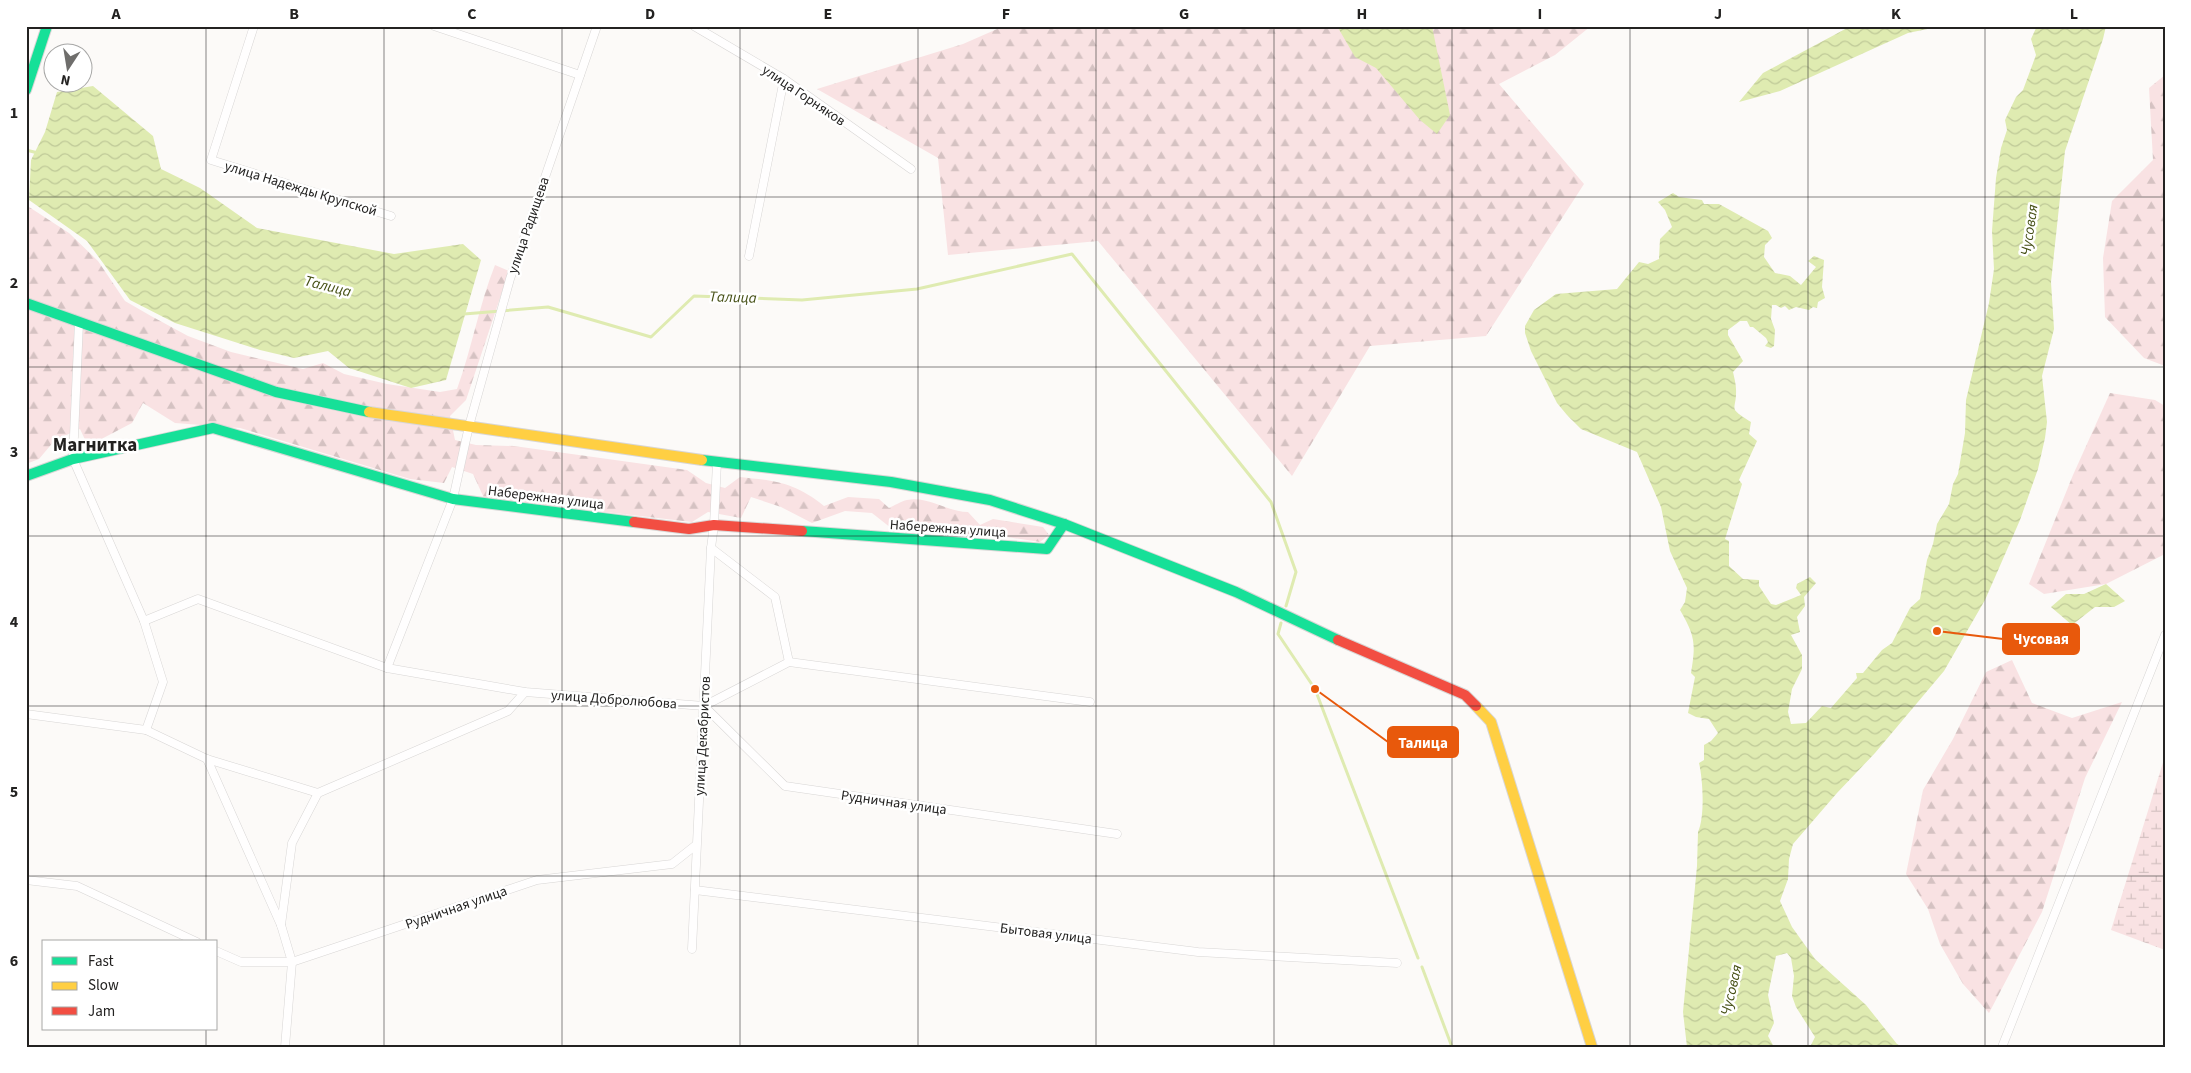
<svg xmlns="http://www.w3.org/2000/svg" width="2191" height="1073" font-family="'Source Sans 3',sans-serif">
<defs>
<pattern id="forest-firs" width="22" height="20" patternUnits="userSpaceOnUse" patternTransform="scale(1.25)"><rect width="22" height="20" fill="#f9e2e3"/><path d="M5 1l3.5 6h-7zM16 11l3.5 6h-7z" fill="#d5c2c2"/></pattern>
<pattern id="wetland-marsh" width="20" height="14" patternUnits="userSpaceOnUse" patternTransform="scale(1.25)"><rect width="20" height="14" fill="#f9e2e3"/><path d="M1 5h8M5 5V1M11 12h8M15 12V8" fill="none" stroke="#d5c2c2"/></pattern>
<pattern id="water-waves" width="16" height="10" patternUnits="userSpaceOnUse" patternTransform="scale(1.25)"><rect width="16" height="10" fill="#dfebb1"/><path d="M0 5q4-4 8 0t8 0" fill="none" stroke="#bfc998"/></pattern>
</defs>
<rect width="100%" height="100%" fill="#fcfaf8"/>
<g fill="url(#forest-firs)">
<path d="M1004 26H1591L1555 55 1499 84 1584 184 1486 336 1370 346 1292 476 1098 241 948 255 938 158 817 89 963 44Z"/>
<path d="M2165 75V366L2144 358 2105 317 2103 258 2112 201 2153 160 2149 88Z"/>
<path d="M26 205 69 233 98 261 125 301 151 316 188 336 231 352 303 369 323 363 344 374 387 384 440 392 457 389C472 348 479 305 495 265L509 271 466 400 450 416 455 440 476 445 514 446 687 470 706 483 725 488 740 477C776 481 794 482 824 506L848 497 879 499 889 508C894 506 901 501 907 500 929 496 947 512 968 512L980 525 993 519 1043 527 1049 535 1040 542 1007 537 949 534 891 528 872 513 845 511 812 523 781 507 751 497 741 518 708 512 692 522 484 498 473 474 452 467 444 483 410 479 240 428 175 423 143 403 132 423 88 446 80 429 55 440 39 459 26 464Z"/>
<path d="M2110 393 2155 400 2165 406V554L2106 584 2044 594 2029 584 2073 475Z"/>
<path d="M2012 660 2032 703 2072 718 2122 702 2085 778 2042 912 1989 1013 1963 984 1940 944 1928 909 1906 874 1923 790 1953 739 1986 672Z"/>
</g>
<path fill="url(#wetland-marsh)" d="M2165 756V950L2111 930Z"/>
<g fill="url(#water-waves)">
<path d="M1337 26H1432L1450 115 1437 134 1420 120 1376 68 1355 57Z"/>
<path d="M1851 26H1942L1908 33 1780 91 1739 102 1763 73Z"/>
<path d="M2037 26H2106L2103 39 2065 151 2051 282 2054 329 2042 376 2047 422 2045 438 2038 469 2020 520 1985 600 1944 671 1875 753 1837 793 1793 844 1789 859 1788 879 1780 901 1792 927 1815 959 1866 1005 1897 1044 1902 1047H1810L1815 1037 1796 1007 1792 996 1794 976 1791 958 1787 953 1776 956 1768 995 1774 1023 1768 1036 1774 1047H1687L1683 1012 1697 866 1698 832C1705 817 1703 780 1699 763L1704 760V745L1711 741 1718 733 1709 719 1696 717 1688 713 1695 677 1691 673C1696 643 1695 636 1680 610L1685 602 1687 588 1670 551 1661 507 1637 452 1581 429 1567 415 1557 403 1531 351 1525 333V326L1534 310 1556 294 1617 289 1639 262 1648 264 1659 259 1660 239 1672 227 1665 210 1658 202 1673 193 1679 197 1702 200 1704 204H1719L1768 231 1772 238 1765 245 1764 257 1775 273 1790 276 1801 285 1816 267 1808 261 1814 256 1824 260 1822 287 1825 298 1818 302 1817 308 1813 307 1809 310 1796 307 1789 310 1785 306 1781 308 1776 305H1772L1771 319 1775 330 1774 346 1771 348 1765 346 1768 342 1766 338 1753 327H1750L1747 321H1740L1728 330V335L1743 361 1733 372C1734 377 1736 384 1736 389 1737 412 1726 406 1751 422L1749 434 1757 441 1739 480 1742 484 1725 539 1729 541V566L1743 579 1759 580V586L1771 604 1776 605 1801 595 1796 588 1797 584 1810 577 1816 583 1804 597 1805 606 1797 617 1800 632 1791 635 1802 655V669L1792 689 1788 712 1791 724 1806 723 1822 706 1831 708 1857 678 1856 673H1863L1882 650 1892 643 1910 608 1920 599 1927 560 1933 544 1937 524 1949 504 1953 484 1958 474 1965 433 1966 400 1989 303 1994 269 1992 231 1996 178 2001 148 2007 130 2005 120 2016 97 2023 90 2036 55 2031 39Z"/>
<path d="M93 86 153 136 161 169 200 188 257 228 394 254 463 244 481 260 446 380 411 388 349 368 328 351 294 358 260 350 175 323 130 300 87 241 29 200 31 160 45 132 57 92Z"/>
<path d="M2106 584 2125 601 2114 607H2095L2072 625 2051 607 2066 594H2084Z"/>
</g>
<g fill="none" stroke-linecap="round" stroke-linejoin="round">
<g stroke="#dfebb1" stroke-width="3">
<path d="M26 150 38 153"/>
<path d="M463 311 464 314 548 307 651 337 694 296 802 300 917 289 1072 254 1271 502 1296 572 1286 606"/>
<path d="M1281 623 1278 634 1315 689 1418 958"/>
<path d="M1422 967 1452 1047"/>
</g>
<defs>
<g id="street">
<path d="M254 26 211 160 391 216"/>
<path d="M434 26 580 75"/>
<path d="M694 26 784 79 911 169"/>
<path d="M749 256 784 79"/>
<path d="M79 322 73 459 144 621 163 682 146 730"/>
<path d="M711 548 775 597 789 662"/>
<path d="M144 621 198 599 387 668 525 692 704 706 789 662 1090 702"/>
<path d="M387 668 453 499 469 426 510 279 597 26"/>
<path d="M704 706 785 786 1117 834"/>
<path d="M26 714 146 730 207 759 318 793"/>
<path d="M207 759 281 925 292 962 285 1047"/>
<path d="M26 880 77 886 197 942"/>
<path d="M695 890 1198 952 1397 963"/>
<path d="M281 925 292 843 318 793 508 711 525 692"/>
<path d="M692 949 711 548 714 525 717 462"/>
<path d="M216 951 241 962H292L537 880 672 864 696 845"/>
<path d="M2002 1047 2165 635"/>
</g>
<g id="fast">
<path d="M26 90 47 26"/>
<path d="M26 303 276 392 369 412"/>
<path d="M702 460 891 482 990 500 1064 524 1236 592 1338 640"/>
<path d="M26 476 73 459 213 428 453 499 634 522"/>
<path d="M802 531 1047 549 1064 524"/>
</g>
<g id="slow">
<path d="M369 412 702 460"/>
<path d="M1476 706 1491 722 1592 1047"/>
</g>
<g id="jam">
<path d="M634 522 689 529 714 525 802 531"/>
<path d="M1338 640 1465 695 1476 706"/>
</g>
</defs>
<use href="#street" stroke="#d8d6d5" stroke-width="9"/>
<use href="#fast" stroke="#d8d6d5" stroke-width="12"/>
<use href="#slow" stroke="#d8d6d5" stroke-width="12"/>
<use href="#jam" stroke="#d8d6d5" stroke-width="12"/>
<use href="#street" stroke="#fffefe" stroke-width="8"/>
<use href="#fast" stroke="#16e098" stroke-width="10"/>
<use href="#slow" stroke="#ffcf43" stroke-width="10"/>
<use href="#jam" stroke="#f24e42" stroke-width="10"/>
</g>
<path fill="none" stroke="#232221" stroke-width="1" stroke-opacity="0.55" d="M206 26V942M384 26V1047M562 26V1047M740 26V1047M918 26V1047M1096 26V1047M1274 26V1047M1452 26V1047M1630 26V1047M1808 26V1047M1985 26V1047M26 197H2165M26 367H2165M26 536H2165M26 706H2165M26 876H2165M206 1029V1047"/>
<g text-anchor="middle" stroke-width="5" stroke-linejoin="round" paint-order="stroke">
<g font-size="14" fill="#232221" stroke="#fff">
<text transform="translate(804 95) rotate(34)" y="5">улица Горняков</text>
<text transform="translate(301 188) rotate(17)" y="5">улица Надежды Крупской</text>
<text transform="translate(528 225) rotate(-71)" y="5">улица Радищева</text>
<text transform="translate(546 497) rotate(7)" y="5">Набережная улица</text>
<text transform="translate(948 528) rotate(4)" y="5">Набережная улица</text>
<text transform="translate(614 699) rotate(4)" y="5">улица Добролюбова</text>
<text transform="translate(702 736) rotate(-87)" y="5">улица Декабристов</text>
<text transform="translate(894 802) rotate(8)" y="5">Рудничная улица</text>
<text transform="translate(456 907) rotate(-19)" y="5">Рудничная улица</text>
<text transform="translate(1046 933) rotate(7)" y="5">Бытовая улица</text>
</g>
<g font-size="15" font-style="italic" fill="#454f14" stroke="#fff">
<text transform="translate(2029 230) rotate(-82)" y="5">Чусовая</text>
<text transform="translate(328 286) rotate(14)" y="5">Талица</text>
<text transform="translate(733 297) rotate(2)" y="5">Талица</text>
<text transform="translate(1731 990) rotate(-77)" y="5">Чусовая</text>
</g>
<g font-size="19" font-weight="bold" fill="#232221" stroke="#fff">
<text x="95" y="451">Магнитка</text>
</g>
</g>
<path fill="none" stroke="#e8590c" stroke-width="2" d="M1937 631L2003 639M1315 689L1388 742"/>
<g fill="#e8590c" stroke="#fff" stroke-width="2">
<circle cx="1937" cy="631" r="5"/>
<circle cx="1315" cy="689" r="5"/>
</g>
<g fill="#e8590c" stroke="#e8590c" stroke-width="2">
<rect x="2003" y="624" width="76" height="30" rx="5"/>
<rect x="1388" y="727" width="70" height="30" rx="5"/>
</g>
<g font-size="15" text-anchor="middle" font-weight="bold" fill="#fff">
<text x="2041" y="644">Чусовая</text>
<text x="1423" y="748">Талица</text>
</g>
<rect width="2191" height="1073" fill="none" stroke="#ffffff" stroke-width="55"/>
<rect x="42" y="940" width="175" height="90" fill="#ffffff" stroke="#a7a7a6"/>
<rect x="52" y="957" width="25" height="8" fill="#16e098" stroke="#a7a7a6"/>
<text x="88" y="966" font-size="15" fill="#232221">Fast</text>
<rect x="52" y="982" width="25" height="8" fill="#ffcf43" stroke="#a7a7a6"/>
<text x="88" y="990" font-size="15" fill="#232221">Slow</text>
<rect x="52" y="1007" width="25" height="8" fill="#f24e42" stroke="#a7a7a6"/>
<text x="88" y="1016" font-size="15" fill="#232221">Jam</text>
<g transform="translate(68 68) rotate(192)"><circle r="24" fill="#ffffff" stroke="#a7a7a6"/>
<path d="M0-4L9 19L0 12L-9 19Z" fill="#6f6e6c"/>
<text y="-8" font-size="14" font-weight="bold" text-anchor="middle" fill="#232221">N</text>
</g>
<rect x="28" y="28" width="2136" height="1018" fill="none" stroke="#232221" stroke-width="2"/>
<g font-size="16" text-anchor="middle" font-weight="bold" fill="#232221">
<text x="116" y="19">A</text>
<text x="294" y="19">B</text>
<text x="472" y="19">C</text>
<text x="650" y="19">D</text>
<text x="828" y="19">E</text>
<text x="1006" y="19">F</text>
<text x="1184" y="19">G</text>
<text x="1362" y="19">H</text>
<text x="1540" y="19">I</text>
<text x="1718" y="19">J</text>
<text x="1896" y="19">K</text>
<text x="2074" y="19">L</text>
<text x="14" y="118">1</text>
<text x="14" y="288">2</text>
<text x="14" y="457">3</text>
<text x="14" y="627">4</text>
<text x="14" y="797">5</text>
<text x="14" y="966">6</text>
</g>
</svg>
